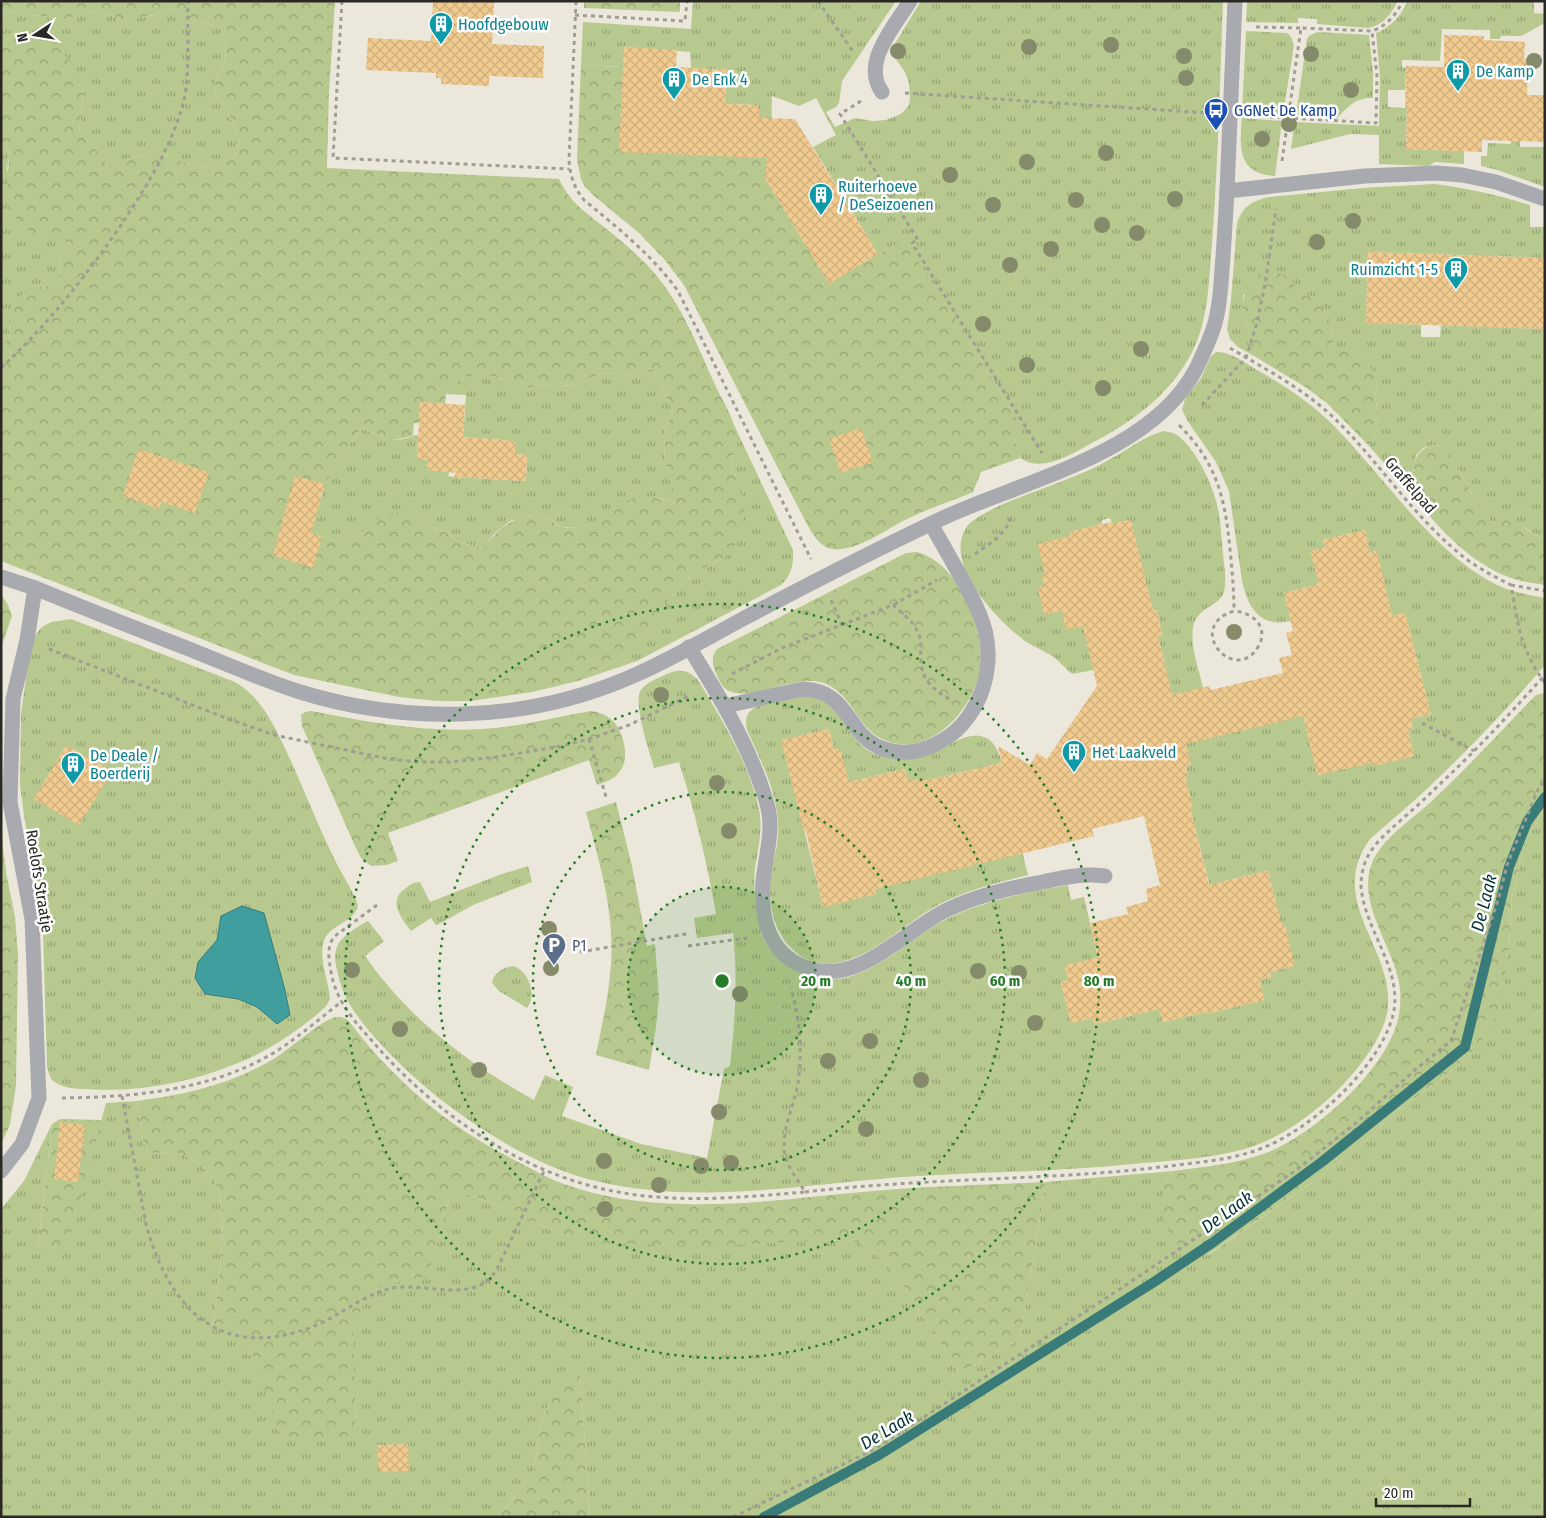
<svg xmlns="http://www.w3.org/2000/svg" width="1546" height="1518" font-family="'Fira Sans Condensed',sans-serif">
<defs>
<pattern id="grass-tufts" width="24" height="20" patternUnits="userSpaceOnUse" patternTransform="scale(1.25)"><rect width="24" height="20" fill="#b7c98e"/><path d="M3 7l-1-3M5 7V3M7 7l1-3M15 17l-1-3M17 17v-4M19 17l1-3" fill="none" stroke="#95a374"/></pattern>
<pattern id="forest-crowns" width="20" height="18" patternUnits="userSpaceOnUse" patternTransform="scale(1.25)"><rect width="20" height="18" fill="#b7c98e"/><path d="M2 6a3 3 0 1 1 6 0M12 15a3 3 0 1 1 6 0" fill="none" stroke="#95a374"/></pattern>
<pattern id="building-cross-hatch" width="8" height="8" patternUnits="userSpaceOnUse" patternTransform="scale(1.25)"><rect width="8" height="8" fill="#f0ca8e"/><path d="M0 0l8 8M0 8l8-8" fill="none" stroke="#ceae7a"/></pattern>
</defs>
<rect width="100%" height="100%" fill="#ebe7db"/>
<g fill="url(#grass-tufts)" fill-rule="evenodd">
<path d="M693 1H896L842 81 839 103 836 107 826 112 835 127 855 118 873 121 886 120 901 114 905 110 909 105 910 99 909 83 905 72 893 55 891 50 921 1H1223C1220 82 1218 163 1212 244 1209 276 1209 311 1197 341 1178 389 1135 421 1090 444 1070 455 1042 473 1020 458L1014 438V414L904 240 878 254 813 147 836 135 816 98 799 106 772 96 771 141H758L759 105 725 104 727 70 691 68 690 52 625 47 623 67 581 65 583 22 691 29Z"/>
<path d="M1247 1H1398C1391 14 1384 25 1368 28L1317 24V19L1298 18V23L1246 22Z"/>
<path d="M1407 1H1534V13L1545 14V23L1521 36H1501L1500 39H1490V30L1442 29 1440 61 1402 60V67L1406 68 1405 90H1388V107L1407 108 1406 149 1464 151V164L1435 162 1429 166 1379 164V135L1350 134 1291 149 1295 122 1379 126 1380 77 1376 33C1390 28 1402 15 1407 1Z"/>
<path d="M173 8 190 18 219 27 225 36 226 59 215 82 216 96 227 109 240 140 236 155C217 165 211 170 188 164 182 163 176 158 170 156 148 152 128 158 108 165L95 148 79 132 84 89 17 33 1 43V13L9 11 26 15 44 16 62 20 94 11 108 14 123 21C130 19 136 18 144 17 153 16 163 10 173 8Z"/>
<path d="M1246 31 1287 33 1291 37 1294 45 1283 115 1242 112Z"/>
<path d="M1317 32 1369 35 1373 72V98C1356 97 1348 107 1337 118L1296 115 1307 39 1309 36Z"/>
<path d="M1242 118 1282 121 1275 176C1238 174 1239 148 1242 118Z"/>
<path d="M1511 139H1520V147H1545V187L1497 170 1481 166V156H1487L1488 143 1511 144Z"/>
<path d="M1 140 10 150 7 170 66 241 60 255 59 284 39 287 9 321 10 338 1 345Z"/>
<path d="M1434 184C1467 188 1498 195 1530 205V227H1545V258L1368 252 1366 322 1421 325V337H1440L1441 325 1545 329V541C1525 528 1516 518 1492 523L1476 502 1460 472 1441 447 1433 445 1423 448 1416 455 1415 465 1411 475 1404 480 1405 487 1369 446 1377 430 1378 413 1375 397 1377 384 1362 357 1346 349H1334L1332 329 1314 297 1301 294 1290 278 1243 295V311L1247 326 1255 343 1254 356 1238 347 1230 339 1227 330 1231 300 1237 223C1243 206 1252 201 1269 197L1362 188Z"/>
<path d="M1216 352C1230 351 1245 363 1257 370 1285 386 1313 404 1336 428 1386 479 1438 560 1504 588 1517 593 1531 595 1545 598V665C1509 707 1471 747 1431 785 1411 804 1390 821 1370 839 1326 900 1392 946 1388 1005 1387 1034 1357 1071 1337 1091 1312 1115 1279 1139 1245 1149 1213 1158 1178 1160 1144 1163 1070 1171 994 1172 919 1176 812 1182 707 1206 600 1182 572 1176 544 1164 519 1151 465 1121 417 1085 376 1039 360 1020 345 1003 339 978 336 967 332 953 339 943 345 934 359 926 368 921L384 941 365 956C410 1020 466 1062 534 1100L545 1075 573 1087 562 1116 641 1144 707 1158 724 1069 730 1066C735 1022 738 978 733 933L697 938 694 918 716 914C707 862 695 812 679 762L654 768C650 753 632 701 641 690 646 682 659 678 667 674 679 668 689 670 698 680 722 720 749 763 759 809 763 830 758 849 755 869 753 888 756 922 764 940 769 951 780 959 790 967 806 980 832 982 851 976 887 965 913 937 945 920 984 900 1026 893 1068 885L1071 900 1084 897 1098 958 1065 966 1068 980 1061 982 1071 1023 1093 1018 1095 1024 1159 1009 1163 1022 1205 1012V1014L1264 1000 1260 980 1271 977 1270 972 1294 966 1285 925 1279 926 1275 899 1268 871 1229 880 1210 887 1190 807 1192 806 1185 775H1188L1181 737 1305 715 1308 736 1318 775 1372 760 1373 766 1414 756 1408 731 1413 730 1411 719 1431 714 1405 613 1392 616 1376 551 1370 553 1365 530 1323 540 1325 548 1311 551 1319 584 1284 593 1291 621C1260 628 1248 608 1242 581L1229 491 1216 462 1189 423 1182 410 1185 399 1201 378 1211 356Z"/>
<path d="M653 368 673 411 664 432 665 462 676 503 659 498 616 507 595 523 579 528 561 527 549 519 529 516 510 521 494 534 483 548 458 542 448 533 428 526 404 512 370 525 356 539 343 543 311 533 325 484 361 427C372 433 390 442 403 439 409 438 412 435 418 435L417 458 427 460V470L449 472 448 476 453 477 526 481 527 455 515 454V441L463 437 466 395 446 394 452 386 467 376H493L528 388 542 385 560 386 580 384 601 373 632 375Z"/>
<path d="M734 425 793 550C794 565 791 575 781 585L637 661 578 681 622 657 651 626 669 599 693 574 725 557 737 478 731 467 734 453Z"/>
<path d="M1164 431C1167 432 1171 432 1175 434 1193 444 1211 481 1216 501 1221 518 1221 536 1223 554 1224 566 1227 580 1224 592 1219 607 1196 607 1193 628 1190 647 1199 669 1203 688L1166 697 1158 667 1165 665 1158 636 1162 634 1157 610 1153 611 1130 520 1112 524 1110 518 1102 520V524L1070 532 1071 536 1045 575 1044 586 1038 588 1045 614 1062 610 1066 629 1083 626 1094 670 1072 674C1066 669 1061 663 1055 658 1046 651 1035 648 1025 641 998 621 943 565 966 528 977 510 1044 489 1065 480 1080 474 1096 468 1110 459 1128 450 1144 436 1164 431Z"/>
<path d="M71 619 235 682C264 699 276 730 290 759 304 790 317 823 332 854 339 870 353 890 358 905 355 923 329 924 324 941 318 960 329 980 330 999 326 1009 315 1016 306 1023 285 1039 263 1053 238 1063 190 1083 137 1093 86 1089 75 1089 62 1088 53 1081 49 1077 49 1072 47 1067L43 931 24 815 20 785 21 714 30 650 36 634 42 627 51 622ZM264 913 285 990 290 1015 277 1024 257 1007 238 999 205 994 198 962 217 940Z"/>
<path d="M802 696C805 696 810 695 813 696 845 703 848 752 884 756 891 757 933 752 941 750 945 748 950 745 954 742 979 729 995 735 1002 763L924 781H908L905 769 844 783 840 749 834 750 829 729 782 740 823 906 876 894 875 889 1022 851 1028 875C997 883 967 890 938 905 900 925 843 988 798 954 778 938 772 919 770 894 768 874 777 855 778 834 780 797 762 763 747 730 746 725 745 719 748 714 755 702 789 699 802 696Z"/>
<path d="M1545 807V1517H590L580 1370 548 1404 540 1429 534 1471 498 1517H1V1209L24 1181 52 1124 38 1247 65 1255 106 1103 137 1101 143 1141 149 1153C160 1153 173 1152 183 1155 195 1159 210 1171 215 1182 231 1216 217 1288 213 1326L241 1332 252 1353 356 1434 352 1325 369 1294 381 1286 428 1275 452 1189 515 1211 536 1223 570 1237 828 1240 858 1242 875 1253 897 1276 960 1373 1020 1339 1046 1182 1173 1171 1166 1182 1208 1255 1320 1177 1366 1140 1395 1113 1449 1073 1473 1051 1509 947 1512 897 1524 844Z"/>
<path d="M528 866 532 882 473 905 437 925 435 924 431 918 411 931C401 918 387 900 406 888 410 884 415 882 420 882L430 902 499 875Z"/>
<path d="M514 966C529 972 537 995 527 1008L499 991 492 983C493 972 505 967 514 966Z"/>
</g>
<g fill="url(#forest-crowns)" fill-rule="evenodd">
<path d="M1 1H335L329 92 327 168 559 179C570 202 582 209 600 224 616 236 632 250 646 264 679 297 697 345 716 387 722 399 730 412 734 425 737 438 734 454 731 467L737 478 745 508 736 544 725 557 693 574 669 599 651 626 622 657 578 681 532 692 470 701H437L399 697 294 675 1 561V345L10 338 9 321 22 294 39 287 59 284 60 255 66 241 43 239 25 228 9 211 6 190 10 150 1 140V43L17 33 48 36 74 66 84 89 79 132 95 148 108 165C128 158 148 152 170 156 176 158 182 163 188 164 211 170 217 165 236 155L240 140 227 109 216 96 215 82 226 59 225 36 219 27 190 18 173 8C163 10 152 16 144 17 136 18 130 19 123 21L108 14 94 11 62 20 44 16 26 15 9 11 1 13ZM653 368 673 411 664 432 665 462 675 503C653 496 637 494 616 506 602 515 599 524 580 527 575 528 566 528 561 527 556 525 553 521 548 519 519 509 500 527 483 548L458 542 448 533 428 526 404 512 386 513 370 525 356 539 343 543 311 533 325 484 361 427C382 437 390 444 413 435L414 423H419L420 402 445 404 446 394 452 386 467 376H493L528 388 542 385 560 386 580 384 601 373 632 375Z"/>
<path d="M584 1H680V12L584 8Z"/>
<path d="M581 65 623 67 771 141 765 178 829 283 904 239 1014 414V438L1020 458 981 472 973 492C952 501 930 508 909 518 889 527 852 556 828 548 814 542 806 521 799 509L684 285 664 259 639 233 593 195 585 187 581 179 577 160Z"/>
<path d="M1263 270 1275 271 1290 278 1301 294 1314 297 1327 312 1332 329 1334 349H1346L1362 357 1372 370 1377 384 1375 397 1378 413 1377 430 1369 446 1328 404 1307 388 1254 356C1255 340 1252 339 1247 326 1238 301 1244 286 1263 270Z"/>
<path d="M1433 445 1441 447 1460 472 1476 502 1492 523 1504 520 1517 523 1545 541V585C1534 583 1524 582 1514 579 1468 564 1434 522 1405 487L1404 480C1424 468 1405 454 1433 445Z"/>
<path d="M917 552C949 561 967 596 976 626 981 644 983 664 977 682 964 719 924 759 882 739 858 728 853 696 826 684 798 672 755 702 729 691 722 688 719 680 716 673 712 664 711 657 717 649L906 553Z"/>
<path d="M1 594 8 605 12 616 2 645 1 662Z"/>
<path d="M1543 693 1545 695V807L1524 844 1512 897 1509 947 1503 995 1491 1028 1473 1051 1449 1073 1395 1113 1366 1140 1320 1177 1207 1255C1203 1255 1197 1255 1192 1253 1171 1246 1159 1217 1162 1195 1163 1186 1168 1179 1173 1171 1204 1167 1236 1164 1266 1153 1313 1135 1386 1071 1398 1019 1401 1007 1401 994 1399 982 1392 945 1358 904 1371 866 1380 838 1415 818 1435 798 1470 765 1503 729 1536 695Z"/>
<path d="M311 711C378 724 444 736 512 726 539 722 565 715 591 711 600 712 609 716 615 723 624 736 630 758 620 771 615 779 606 782 597 785L589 760 388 833 398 861 386 865 371 866 361 858 355 846 302 726 301 715 305 712Z"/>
<path d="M616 802 632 866 647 946 655 944 659 998 656 1027 649 1070 596 1055C602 1025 609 995 611 964 615 913 599 860 586 812Z"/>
<path d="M1 830 6 872 15 917 18 954 16 1085 10 1125 1 1144Z"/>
<path d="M335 1017H341L348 1020C364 1041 382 1062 401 1080 438 1117 483 1145 530 1168 541 1174 552 1180 564 1184 602 1198 644 1203 684 1204 744 1206 804 1197 863 1192 924 1186 985 1185 1046 1182L1020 1339 960 1373 897 1276 875 1253 858 1242 828 1240 712 1246 594 1243 570 1237 536 1223 515 1211 452 1189 428 1276 381 1286 369 1294 353 1325 356 1434 334 1440 281 1438 252 1353 241 1333 213 1326C217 1288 231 1216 215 1182 210 1171 195 1159 183 1155 173 1152 160 1153 149 1153L143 1141 137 1101C185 1095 233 1084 275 1058 294 1046 316 1024 335 1017Z"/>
<path d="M60 1119 102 1120 65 1256 38 1248 52 1124Z"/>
<path d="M580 1370 590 1517H498L534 1471 540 1429 548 1404 562 1382Z"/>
</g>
<path fill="#409e9e" stroke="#397b79" d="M242 906 264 913 285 990 290 1015 277 1024 257 1007 238 999 205 994 195 978 198 962 217 940 221 916Z"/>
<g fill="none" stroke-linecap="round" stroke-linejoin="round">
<path stroke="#397b79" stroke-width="10" d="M764 1517 879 1455 1154 1282 1212 1243 1323 1161 1465 1047 1509 867 1527 822 1545 797"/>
</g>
<g fill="url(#building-cross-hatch)">
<path d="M433 1H494L492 44 544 46 543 78 489 76V86L441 84V78H436V73L366 70 368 38 431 41Z"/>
<path d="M1444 35 1484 36V40L1525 42 1524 59H1528L1527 95H1545V142L1482 140V152L1406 149 1407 108H1405L1406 66 1444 67Z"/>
<path d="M624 47 677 50 676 67 727 70 725 104 759 105V118L795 119 878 254 829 284 765 178 767 158 619 152Z"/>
<path d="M1368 252 1545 258V329L1366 323Z"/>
<path d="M420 402 465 405 463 437 515 441V454L527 455 526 481 453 477 457 473 427 470V460L417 459Z"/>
<path d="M861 428 873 462 841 473 829 439Z"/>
<path d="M138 449 209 472 195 513 161 502 159 509 123 496Z"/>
<path d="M295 476 325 484 311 533 322 537 313 568 273 555Z"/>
<path d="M1131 520 1153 611 1157 610 1162 635 1158 636 1172 695 1209 686 1211 690 1283 673 1279 658 1292 655 1286 633 1293 631 1284 593 1319 584 1310 551 1325 548 1323 540 1365 530 1370 553 1377 551 1392 616 1405 613 1431 714 1411 719 1413 730 1408 731 1414 756 1373 766 1372 763 1317 775 1303 716 1186 744 1191 765 1186 766 1188 775 1185 776 1193 807H1190L1209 885 1268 871 1282 925H1285L1295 966 1270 972 1271 977 1260 980 1264 1000 1205 1014V1012L1163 1022 1159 1009 1094 1024 1093 1018 1071 1023 1061 982 1068 980 1065 965 1098 958 1090 923 1128 914 1126 907 1148 901 1146 889 1160 885 1144 816 1092 829 1094 836 875 889 876 894 823 907 806 831 804 832 781 740 829 729 834 750 840 749 849 782 905 769 908 781 923 778 924 781 1002 763 998 746 1030 765 1037 753 1047 759 1097 686 1083 626 1066 630 1062 610 1044 615 1038 588 1044 586 1042 576 1045 575 1038 544 1071 536 1069 532 1111 522 1112 524Z"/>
<path d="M66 745 112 771 79 825 34 799Z"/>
<path d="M60 1122 85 1125 78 1182 54 1179Z"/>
<path d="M408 1444 409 1471 379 1472 377 1445Z"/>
</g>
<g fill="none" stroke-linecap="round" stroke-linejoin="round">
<g stroke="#a09d94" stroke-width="3" stroke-dasharray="4 4" stroke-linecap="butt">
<path d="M342 1 333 158 569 169"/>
<path d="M576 1 569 160C570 175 574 188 584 200 618 228 652 255 678 291L811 559"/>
<path d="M818 1 854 53"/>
<path d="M575 15 685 21 687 1"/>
<path d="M1256 27 1301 28"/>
<path d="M905 93 1208 113"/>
<path d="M861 101 840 114 918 240 912 243 1042 453"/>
<path d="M1254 116 1376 123 1377 76 1372 31"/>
<path d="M1282 161 1301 28 1372 31C1386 26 1397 15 1402 1"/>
<path d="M1230 348C1265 369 1302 388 1332 416 1375 457 1408 509 1453 548 1470 564 1491 575 1511 585 1518 625 1520 649 1545 683"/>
<path d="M1 368C46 326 84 279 119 228 145 189 172 147 184 100 190 73 187 30 188 1"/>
<path d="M1202 405 1246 358 1257 323 1266 279 1276 209"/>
<path d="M1179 425C1217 463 1225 498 1230 549 1232 570 1234 590 1234 611 1183 627 1235 686 1258 647 1270 627 1252 612 1234 611"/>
<path d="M975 554C989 544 1007 534 1011 516"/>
<path d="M1511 585 1545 591"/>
<path d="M831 600 842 625"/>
<path d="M893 605C903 614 916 623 920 638 922 645 920 654 921 662 922 681 935 691 951 700"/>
<path d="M49 649 226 718 274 735 389 759 419 762H451L496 757 562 746 589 739 629 725 691 695"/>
<path d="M732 674 782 648 893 605 937 580"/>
<path d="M1422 723 1474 751"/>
<path d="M589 739 606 797"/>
<path d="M377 905 335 936C326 946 329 959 331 972 336 1001 354 1021 373 1042 430 1108 509 1165 595 1187 664 1205 735 1198 805 1192 798 1180 788 1168 785 1155 780 1129 797 1101 799 1075 802 1045 799 1017 791 988"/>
<path d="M688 946 747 938"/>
<path d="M580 952 686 934"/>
<path d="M122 1096 146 1224C170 1313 224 1363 317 1325 342 1314 362 1296 388 1289 423 1280 475 1307 497 1269L545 1169"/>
<path d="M62 1098C138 1097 218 1090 283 1047 303 1033 322 1017 341 1002"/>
<path d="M805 1192C907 1180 1010 1180 1112 1172 1137 1170 1161 1167 1186 1164 1211 1161 1236 1158 1260 1149 1310 1130 1379 1069 1393 1015 1404 970 1364 930 1361 886 1361 874 1364 861 1371 851 1379 839 1390 830 1401 820 1416 807 1430 794 1444 780 1480 747 1512 711 1545 675"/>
<path d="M733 1517 875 1449 1123 1287 1295 1171 1356 1123 1416 1069 1451 1041 1499 897 1507 865 1539 787 1545 782"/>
</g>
<g stroke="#a8aaaf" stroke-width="15">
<path d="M882 92C861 63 894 27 910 1"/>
<path d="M1227 191 1365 176 1436 173 1462 175 1496 182 1545 199"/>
<path d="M1 577 35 588C86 609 137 629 189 649 224 663 260 679 297 691 402 724 518 723 621 681 661 665 700 642 739 621 807 585 875 550 945 517 1026 480 1152 453 1196 369 1203 354 1211 338 1215 323 1221 302 1221 279 1223 257 1225 227 1227 197 1228 166 1230 111 1233 56 1235 1"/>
<path d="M689 647C718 694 746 740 763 791 767 802 770 814 770 825 770 844 765 862 763 881 760 921 770 959 814 970 860 981 903 934 941 913 971 897 1004 889 1038 883 1060 878 1082 873 1105 876"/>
<path d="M725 706 803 689C852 691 846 737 884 749 909 757 932 749 952 734 965 724 976 707 982 691 997 646 983 616 961 577 951 559 941 542 931 524"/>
<path d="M1 1171 22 1144 39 1098 32 919 10 802 13 699 27 640 35 588"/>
</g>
</g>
<g fill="#858a6a">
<circle cx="1111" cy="45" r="8"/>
<circle cx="1029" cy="47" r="8"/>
<circle cx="898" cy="51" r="8"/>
<circle cx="1311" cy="54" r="8"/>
<circle cx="1184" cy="56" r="8"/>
<circle cx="1534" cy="61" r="8"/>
<circle cx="1186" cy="78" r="8"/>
<circle cx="1351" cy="90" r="8"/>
<circle cx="1289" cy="124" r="8"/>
<circle cx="1262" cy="139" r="8"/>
<circle cx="1106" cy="153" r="8"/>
<circle cx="1027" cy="162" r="8"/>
<circle cx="950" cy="175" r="8"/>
<circle cx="1175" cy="199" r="8"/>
<circle cx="1076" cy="200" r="8"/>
<circle cx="993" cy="205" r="8"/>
<circle cx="1353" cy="221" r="8"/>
<circle cx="1102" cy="225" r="8"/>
<circle cx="1137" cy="233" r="8"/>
<circle cx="1317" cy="242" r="8"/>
<circle cx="1051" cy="249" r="8"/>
<circle cx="1010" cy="265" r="8"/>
<circle cx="983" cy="324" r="8"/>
<circle cx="1141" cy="349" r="8"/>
<circle cx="1027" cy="365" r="8"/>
<circle cx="1103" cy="388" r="8"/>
<circle cx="1234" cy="632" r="8"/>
<circle cx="661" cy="695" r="8"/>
<circle cx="717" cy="783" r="8"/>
<circle cx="729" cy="831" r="8"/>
<circle cx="549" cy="929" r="8"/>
<circle cx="551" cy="968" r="8"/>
<circle cx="352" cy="970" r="8"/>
<circle cx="978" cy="971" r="8"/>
<circle cx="1019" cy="973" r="8"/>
<circle cx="740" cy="994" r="8"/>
<circle cx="1035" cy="1023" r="8"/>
<circle cx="400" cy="1029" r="8"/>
<circle cx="870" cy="1041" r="8"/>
<circle cx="828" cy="1061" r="8"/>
<circle cx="479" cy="1070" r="8"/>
<circle cx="921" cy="1080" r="8"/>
<circle cx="719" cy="1112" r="8"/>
<circle cx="866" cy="1129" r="8"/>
<circle cx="604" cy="1161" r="8"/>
<circle cx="731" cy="1163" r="8"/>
<circle cx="701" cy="1166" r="8"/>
<circle cx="659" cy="1185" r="8"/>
<circle cx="605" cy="1209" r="8"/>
</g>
<circle cx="722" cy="981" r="94" fill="#277c29" fill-opacity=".12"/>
<g fill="none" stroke="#277c29" stroke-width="2.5" stroke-dasharray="2.5 5">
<circle cx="722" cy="981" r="94"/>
<circle cx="722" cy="981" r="189"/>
<circle cx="722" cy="981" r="283"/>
<circle cx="722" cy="981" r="377"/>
</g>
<defs>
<symbol id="building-pin" viewBox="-11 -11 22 30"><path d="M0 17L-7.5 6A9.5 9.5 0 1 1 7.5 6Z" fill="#0f9aa8" stroke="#fff"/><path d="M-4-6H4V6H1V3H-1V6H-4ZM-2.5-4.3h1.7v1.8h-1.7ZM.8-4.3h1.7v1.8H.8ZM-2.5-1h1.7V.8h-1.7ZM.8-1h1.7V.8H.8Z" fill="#fff"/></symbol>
<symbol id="bus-pin" viewBox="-11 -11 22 30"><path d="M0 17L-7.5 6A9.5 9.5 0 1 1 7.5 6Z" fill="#1a4fb4" stroke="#fff"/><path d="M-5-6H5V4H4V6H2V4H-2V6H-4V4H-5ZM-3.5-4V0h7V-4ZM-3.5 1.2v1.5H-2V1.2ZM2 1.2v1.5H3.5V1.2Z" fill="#fff"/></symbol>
<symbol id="parking-pin" viewBox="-11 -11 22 30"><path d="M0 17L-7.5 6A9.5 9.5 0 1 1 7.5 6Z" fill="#5c6f8a" stroke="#fff"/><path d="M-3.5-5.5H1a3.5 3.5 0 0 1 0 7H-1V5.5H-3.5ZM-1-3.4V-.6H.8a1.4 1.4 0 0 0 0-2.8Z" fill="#fff"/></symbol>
</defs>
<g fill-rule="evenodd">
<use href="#building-pin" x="427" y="10" width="28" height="38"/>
<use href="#building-pin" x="1444" y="57" width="28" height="38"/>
<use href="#building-pin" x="660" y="65" width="28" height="38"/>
<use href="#bus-pin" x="1202" y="96" width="28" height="38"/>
<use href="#building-pin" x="807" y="181" width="28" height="38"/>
<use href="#building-pin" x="1442" y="255" width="28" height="38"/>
<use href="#building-pin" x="1060" y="738" width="28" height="38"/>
<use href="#building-pin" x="59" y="750" width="28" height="38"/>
<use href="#parking-pin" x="540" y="931" width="28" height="38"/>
</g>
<g text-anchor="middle" stroke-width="5" stroke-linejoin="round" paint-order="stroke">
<g font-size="16" fill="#0d838f" stroke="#fff" text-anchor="start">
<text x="458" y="30">Hoofdgebouw</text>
<text x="1476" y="77">De Kamp</text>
<text x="692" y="85">De Enk 4</text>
<text x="838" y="192">Ruiterhoeve<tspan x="838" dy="18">/ DeSeizoenen</tspan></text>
<text x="1438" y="275" text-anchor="end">Ruimzicht 1-5</text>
<text x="1092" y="758">Het Laakveld</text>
<text x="90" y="761">De Deale /<tspan x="90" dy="18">Boerderij</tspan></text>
</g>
<g font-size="16" fill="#164399" stroke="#fff" text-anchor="start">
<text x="1234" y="116">GGNet De Kamp</text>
</g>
<g font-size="16" fill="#2a2824" stroke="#fff">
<text transform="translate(1411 485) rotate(49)" y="6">Graffelpad</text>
<text transform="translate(40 881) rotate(81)" y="6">Roelofs Straatje</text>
</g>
<g font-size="16" fill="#4e5e75" stroke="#fff" text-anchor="start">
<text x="572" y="951">P1</text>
</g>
<g font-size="18" font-style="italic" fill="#063434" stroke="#fff">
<text transform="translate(1484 903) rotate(-76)" y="6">De Laak</text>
<text transform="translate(1227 1212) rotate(-36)" y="6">De Laak</text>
<text transform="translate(887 1430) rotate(-31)" y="6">De Laak</text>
</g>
</g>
<circle cx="722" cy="981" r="8" fill="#277c29" stroke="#fff" stroke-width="2.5"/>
<g font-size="15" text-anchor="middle" font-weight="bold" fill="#277c29" stroke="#fff" stroke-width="5" stroke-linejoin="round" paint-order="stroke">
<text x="816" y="986">20 m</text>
<text x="911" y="986">40 m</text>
<text x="1005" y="986">60 m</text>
<text x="1099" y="986">80 m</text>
</g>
<rect width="1546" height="1518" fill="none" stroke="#2a2824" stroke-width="5"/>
<g transform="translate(35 35) rotate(258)" stroke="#ffffff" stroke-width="4" paint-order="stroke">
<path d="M0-4L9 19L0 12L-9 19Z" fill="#2a2824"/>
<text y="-8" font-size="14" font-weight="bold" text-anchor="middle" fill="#2a2824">N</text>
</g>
<path d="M1376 1498v8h94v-8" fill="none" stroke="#2a2824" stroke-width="2.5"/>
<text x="1384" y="1498" font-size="15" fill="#2a2824" stroke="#ffffff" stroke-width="4" paint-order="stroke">20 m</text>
</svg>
